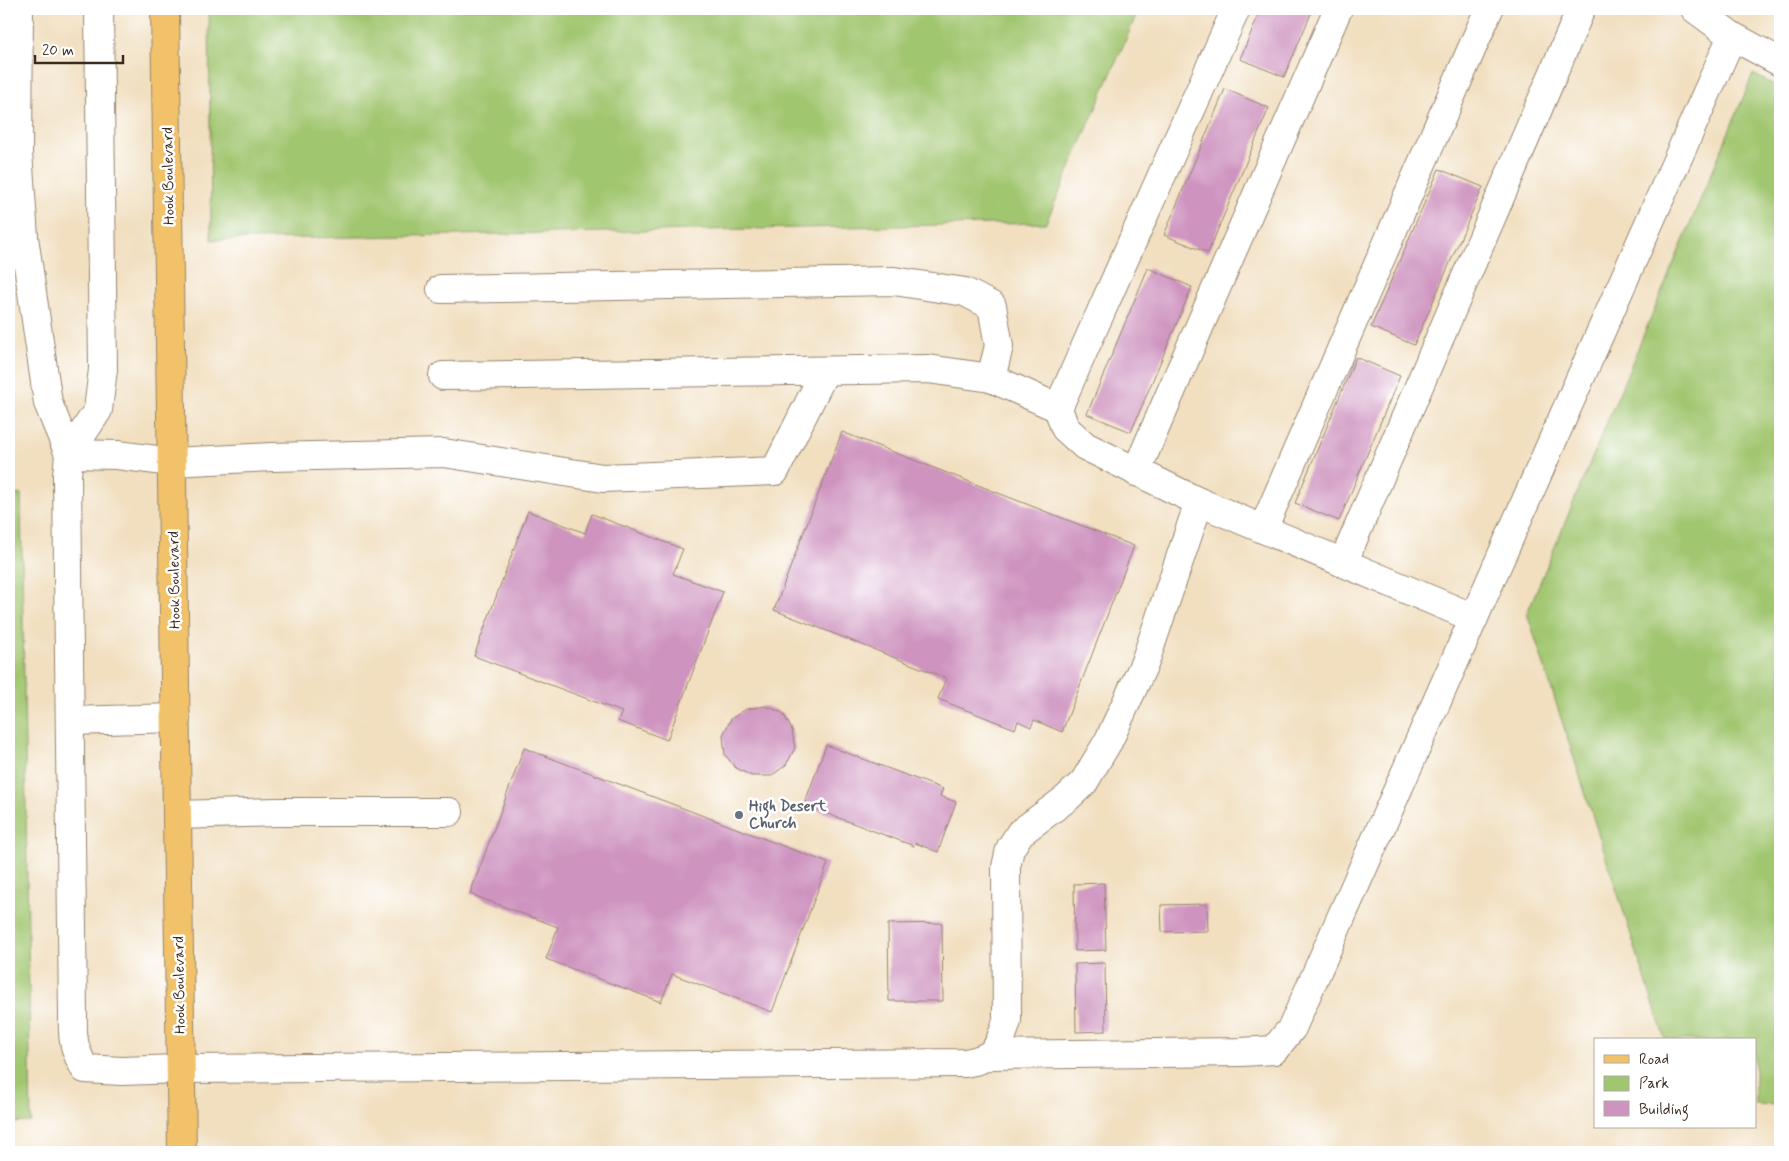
<svg xmlns="http://www.w3.org/2000/svg" width="1789" height="1161" font-family="Mynerve,sans-serif">
<rect width="100%" height="100%" fill="#fff"/>
<filter id="ink" filterUnits="userSpaceOnUse"><feTurbulence type="fractalNoise" baseFrequency=".02" numOctaves="2"/><feDisplacementMap in="SourceGraphic" scale="10" xChannelSelector="R" yChannelSelector="G"/><feConvolveMatrix kernelMatrix="1 2 1 2 8 2 1 2 1" color-interpolation-filters="sRGB"/></filter>
<filter id="wash" filterUnits="userSpaceOnUse"><feTurbulence type="fractalNoise" baseFrequency=".0096" numOctaves="4" result="noise"/><feDisplacementMap in="SourceGraphic" scale="20" xChannelSelector="R" yChannelSelector="G"/><feGaussianBlur stdDeviation="1.12" result="paint"/><feColorMatrix in="noise" values="0 0 0 0 0 0 0 0 0 0 0 0 0 0 0 0 0 1.4 0 .05"/><feComposite in="paint" operator="in"/></filter>
<g filter="url(#wash)">
<rect width="100%" height="100%" fill="#f1dfc0"/>
<g fill="#a1c670" stroke="#6e7847">
<path d="M209 9H1139L1046 223 211 240Z"/>
<path d="M1753 74 1780 88V1105L1755 1104V1040H1665L1527 613Z"/>
<path d="M21 494 31 1122 9 1123V496Z"/>
</g>
<g id="blocks">
<g fill="#ce93bf">
<path d="M1261 9H1313L1284 77 1240 59Z"/>
<path d="M1225 89 1269 108 1208 253 1164 235Z"/>
<path d="M1439 169 1483 187 1414 345 1371 327Z"/>
<path d="M1148 268 1192 287 1131 432 1087 414Z"/>
<path d="M1356 357 1400 376 1339 521 1295 503Z"/>
<path d="M842 432 1134 546 1062 732 1034 720 1031 727 1018 721 1015 729 938 699 946 678 774 610Z"/>
<path d="M528 511 585 533 592 514 683 549 673 574 723 592 667 740 618 721 622 712 474 656Z"/>
<path d="M766 706 783 713 792 730 795 748 786 765 771 776H752L736 768 725 755 723 735 731 719 746 709Z"/>
<path d="M826 745 943 789 940 796 956 802 938 852 915 843 914 846 804 805Z"/>
<path d="M524 748 828 863 772 1012 672 974 661 1002 546 959 558 927 470 894Z"/>
<path d="M1104 883 1106 950 1075 951 1074 884Z"/>
<path d="M1207 904 1208 931 1162 932 1161 905Z"/>
<path d="M942 923 943 1001H889L888 924Z"/>
<path d="M1105 963 1106 1031 1076 1032 1075 964Z"/>
</g>
</g>
</g>
<g filter="url(#ink)">
<use href="#blocks" fill-opacity="0" stroke="#96846f" stroke-width="1"/>
<g fill="none" stroke-linecap="round" stroke-linejoin="round">
<defs>
<g id="minor">
<path d="M19 9 18 152 24 237 48 403 69 454 67 476 73 1017C72 1038 74 1050 85 1069L121 1071 181 1069 965 1063C996 1058 998 1049 1007 1021L1006 867 1010 849 1020 833 1067 798 1084 782 1109 740 1145 662 1199 502"/>
<path d="M1695 9 1732 36"/>
<path d="M441 289 894 281 965 292 992 306 999 346 991 378 1058 408 1236 9"/>
<path d="M443 376 928 369 991 378"/>
<path d="M1058 408 1065 428 1085 446 1199 502 1474 618"/>
<path d="M69 454 117 455 172 462 271 457 444 453 603 478 775 471 825 371"/>
<path d="M69 454 98 410 103 369 99 9"/>
<path d="M1136 472 1338 9"/>
<path d="M1263 529 1489 9"/>
<path d="M1343 563 1581 9"/>
<path d="M70 721 176 718"/>
<path d="M177 815 277 812H449"/>
<path d="M991 1055 1241 1052 1274 1050 1292 1028 1732 36 1780 62"/>
</g>
<path id="major" d="M165 9 182 1152"/>
</defs>
<use href="#minor" stroke="#96846f" stroke-width="30"/>
<use href="#major" stroke="#96846f" stroke-width="30"/>
<use href="#minor" stroke="#fff" stroke-width="28"/>
<use href="#major" stroke="#f2c26a" stroke-width="28"/>
</g>
</g>
<circle fill="#6b7280" stroke="#fff" stroke-width="2" cx="739" cy="815" r="5"/>
<g text-anchor="middle" stroke-width="5" stroke-linejoin="round" paint-order="stroke">
<g font-size="15" fill="#3b2a1e" stroke="#fff">
<text transform="translate(168 176) rotate(-91)" y="5">Hook Boulevard</text>
<text transform="translate(174 580) rotate(-91)" y="5">Hook Boulevard</text>
<text transform="translate(179 985) rotate(-91)" y="5">Hook Boulevard</text>
</g>
<g font-size="15" font-weight="bold" fill="#5b616d" stroke="#fff" text-anchor="start">
<text x="749" y="811">High Desert<tspan x="749" dy="17">Church</tspan></text>
</g>
</g>
<rect width="1789" height="1161" fill="none" stroke="#fff" stroke-width="30"/>
<rect x="1594" y="1038" width="162" height="90" fill="#ffffff" stroke="#b1aaa5"/>
<rect x="1604" y="1055" width="25" height="8" fill="#f2c26a" stroke="#b1aaa5"/>
<text x="1639" y="1064" font-size="15" fill="#3b2a1e">Road</text>
<rect x="1604" y="1076" width="25" height="15" fill="#a1c670" stroke="#b1aaa5"/>
<text x="1639" y="1088" font-size="15" fill="#3b2a1e">Park</text>
<rect x="1604" y="1101" width="25" height="15" fill="#ce93bf" stroke="#b1aaa5"/>
<text x="1639" y="1114" font-size="15" fill="#3b2a1e">Building</text>
<path d="M35 55v8h88v-8" fill="none" stroke="#3b2a1e" stroke-width="2.5"/>
<text x="42" y="55" font-size="15" fill="#3b2a1e" stroke="#ffffff" stroke-width="4" paint-order="stroke">20 m</text>
</svg>
